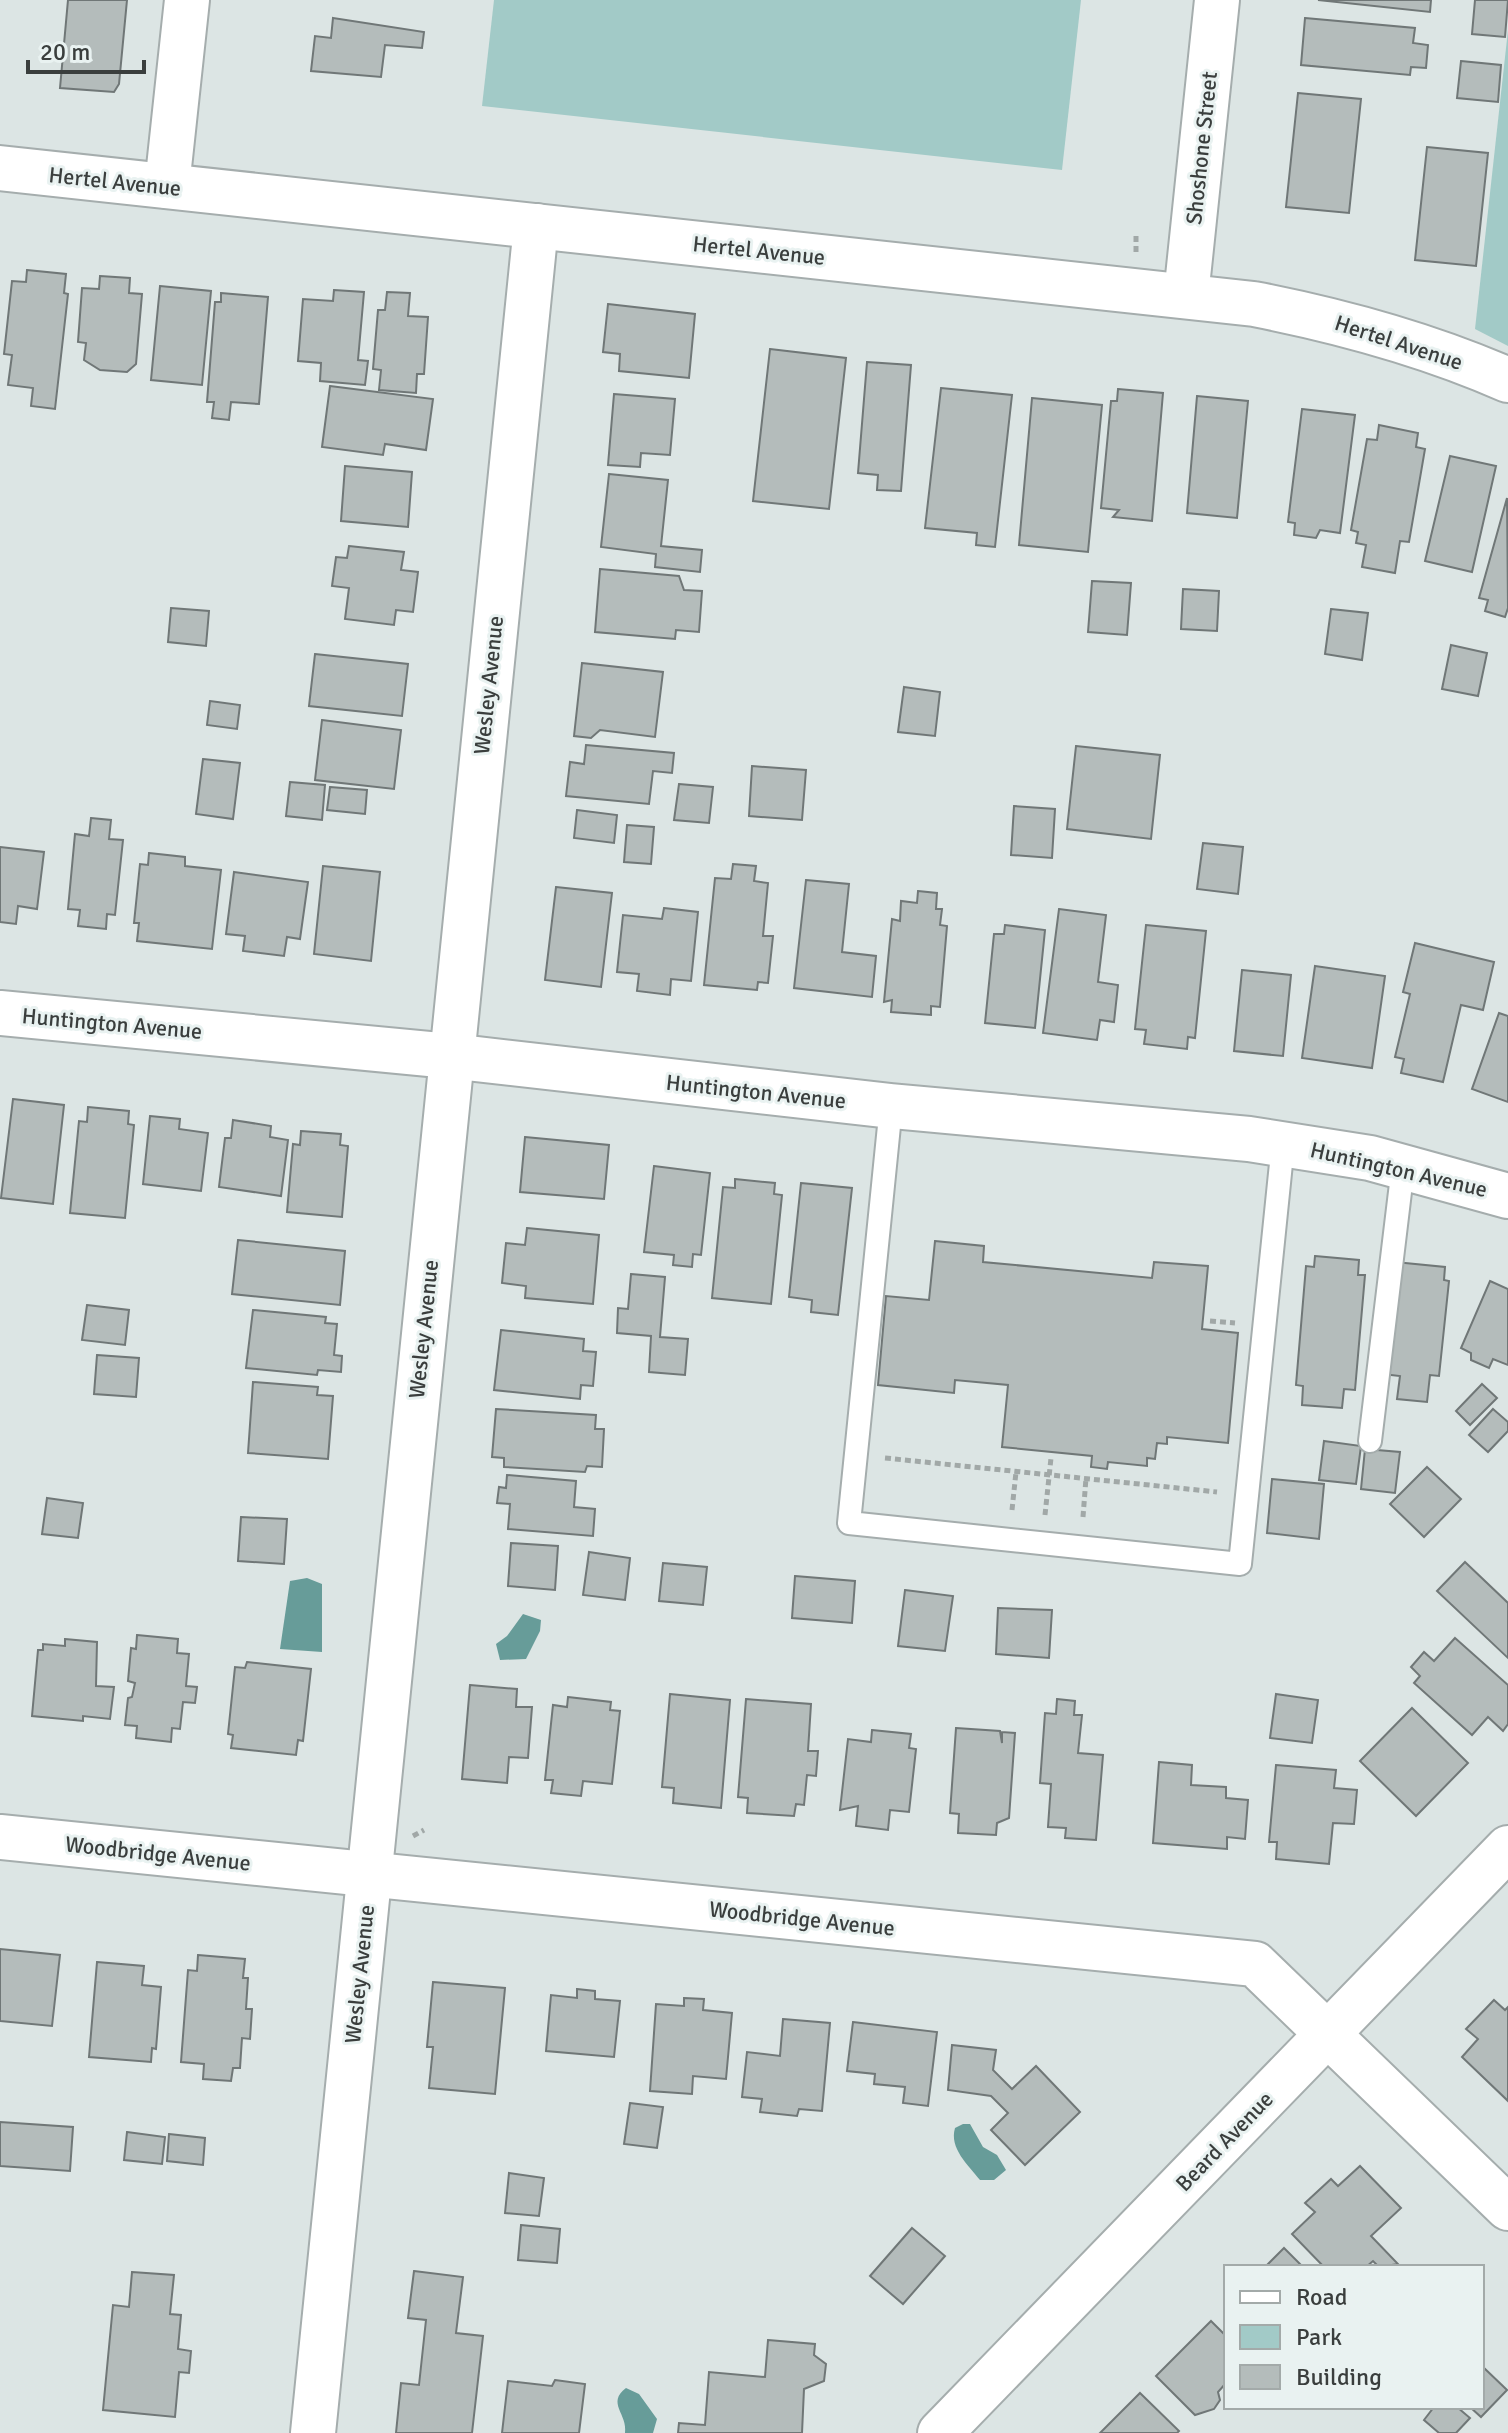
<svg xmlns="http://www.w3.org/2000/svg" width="1508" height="2433" font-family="Signika,sans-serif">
<rect width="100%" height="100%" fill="#dce5e4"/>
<g fill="#a2cac7">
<path d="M494 0H1081L1062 170 482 106Z"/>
<path d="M1508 30V346L1475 329Z"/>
</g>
<g fill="#679c99">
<path d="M307 1578 322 1584V1652L280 1649 290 1581Z"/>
<path d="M523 1614 541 1620 540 1631 526 1659 500 1660 496 1644 507 1636Z"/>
<path d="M963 2124H970L983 2147 997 2155 1006 2170 994 2180H980C968 2165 949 2148 955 2128Z"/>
<path d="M626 2388 639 2394 657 2419 653 2433H625C628 2414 606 2403 626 2388Z"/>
</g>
<g fill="#b4bcbb" stroke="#707777" stroke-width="2">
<path d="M68 0H127L119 84 114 92 60 88Z"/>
<path d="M1318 0H1431L1430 12Z"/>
<path d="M1475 0H1508L1505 37 1472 34Z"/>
<path d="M333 18 424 32 422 48 385 45 381 77 311 71 315 36 331 38Z"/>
<path d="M1305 18 1415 28 1413 43 1428 45 1426 68 1411 67 1410 75 1301 65Z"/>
<path d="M1461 61 1501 65 1498 102 1457 98Z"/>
<path d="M1298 93 1361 99 1349 213 1286 207Z"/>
<path d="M1427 147 1488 153 1476 266 1415 260Z"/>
<path d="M27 270 66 274 64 293 68 294 55 409 31 406 33 388 8 385 12 355 4 354 12 281 26 282Z"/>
<path d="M100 276 130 278 129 293 142 294 136 364 127 372 100 370 84 360 86 343 78 342 82 288 99 289Z"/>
<path d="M160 286 211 291 202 385 151 380Z"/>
<path d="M334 290 364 292 358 360 368 361 365 385 320 381 321 363 298 361 303 299 333 301Z"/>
<path d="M387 292 410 293 408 316 428 317 424 374H417L416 393 379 390 381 370 373 369 378 310H385Z"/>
<path d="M221 293 268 297 259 404 231 402 229 420 212 418 214 402H207L215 302H221Z"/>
<path d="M608 304 695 314 689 378 619 371 620 354 603 352Z"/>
<path d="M770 349 846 358 829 509 753 501Z"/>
<path d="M867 362 911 365 901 491 877 490 878 475 858 473Z"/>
<path d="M330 386 433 399 426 450 385 444 383 455 322 447Z"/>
<path d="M941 388 1012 395 995 547 976 545 977 533 925 528Z"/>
<path d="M1118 389 1163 393 1152 521 1113 517 1119 510 1101 508 1111 401H1117Z"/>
<path d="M614 394 675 399 670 455 641 453 640 467 608 465Z"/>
<path d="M1197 396 1248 401 1237 518 1187 513Z"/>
<path d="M1032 398 1102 405 1088 552 1019 545Z"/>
<path d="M1302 409 1355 415 1340 533 1320 530 1316 538 1294 535 1295 523 1288 522Z"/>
<path d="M1379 425 1418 433 1416 447 1425 449 1409 542 1400 541 1395 573 1362 567 1366 545 1356 543 1358 532 1351 530 1367 439 1377 440Z"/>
<path d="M1450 456 1496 466 1472 572 1425 561Z"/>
<path d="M345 466 412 472 408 527 341 521Z"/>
<path d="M609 474 668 480 661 546 702 550 700 572 655 567 656 554 601 547Z"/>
<path d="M1507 498 1508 608 1505 617 1485 611 1488 600 1479 598Z"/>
<path d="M349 546 404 552 401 570 418 572 413 612 396 610 394 625 345 619 349 588 332 586 336 557 347 558Z"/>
<path d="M600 569 679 576 684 590 702 591 699 632 676 630 675 639 595 632Z"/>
<path d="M1092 581 1131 583 1127 635 1088 632Z"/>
<path d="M1183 589 1219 591 1217 631 1181 629Z"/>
<path d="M171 608 209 611 206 646 168 642Z"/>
<path d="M1331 609 1368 613 1362 660 1325 654Z"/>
<path d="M1451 645 1487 653 1478 696 1442 689Z"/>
<path d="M315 654 408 664 402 716 309 706Z"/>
<path d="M582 663 663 672 655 737 600 730 591 738 574 736Z"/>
<path d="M904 687 940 692 935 736 898 732Z"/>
<path d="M210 701 240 705 237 729 207 725Z"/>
<path d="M322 720 401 730 394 789 315 780Z"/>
<path d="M586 745 674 753 672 773 653 771 649 804 566 796 570 762 584 764Z"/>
<path d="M1076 746 1160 755 1151 839 1067 829Z"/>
<path d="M203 759 240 763 233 819 196 814Z"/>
<path d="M752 766 806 770 802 820 749 816Z"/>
<path d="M290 782 325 785 322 820 286 816Z"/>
<path d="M679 784 713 787 709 823 674 820Z"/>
<path d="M330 787 367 790 365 814 327 810Z"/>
<path d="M1014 806 1055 809 1052 858 1011 855Z"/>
<path d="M577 810 617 815 614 843 574 838Z"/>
<path d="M91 818 111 820 109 839 123 840 115 915 107 914 106 929 78 926 80 910 68 909 75 834 89 836Z"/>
<path d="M627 825 654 827 651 864 624 862Z"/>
<path d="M1203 843 1243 847 1238 894 1197 889Z"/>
<path d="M0 847 44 852 37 909 18 906 16 924 0 922Z"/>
<path d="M149 853 185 857V866L221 870 212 949 137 941 139 923H134L140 864 148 865Z"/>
<path d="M733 864 756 866 754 881 768 883 763 936H773L768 983 758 982 757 990 704 985 715 878 731 879Z"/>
<path d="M323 866 380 872 371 961 314 954Z"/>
<path d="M234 872 308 882 300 939 287 937 284 956 243 951 245 936 226 934Z"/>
<path d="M806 880 849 884 842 952 876 956 872 997 794 988Z"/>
<path d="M556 887 612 893 601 987 545 980Z"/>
<path d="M918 891 937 893 936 909H942L940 925 947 926 940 1007 931 1006V1015L891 1012 892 1000 884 1002 892 919 900 921 901 901 917 903Z"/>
<path d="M664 908 698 912 691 981 671 979 670 995 637 991 639 974 617 972 623 915 662 919Z"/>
<path d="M1059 909 1106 915 1098 982 1118 985 1114 1022 1100 1020 1097 1040 1043 1033Z"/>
<path d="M1005 925 1045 930 1035 1028 985 1023 994 934H1004Z"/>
<path d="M1146 925 1206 931 1195 1038 1188 1037 1187 1049 1144 1044 1146 1030 1135 1029Z"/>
<path d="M1415 943 1494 962 1483 1010 1461 1005 1443 1082 1401 1073 1404 1059 1395 1057 1410 994 1403 992Z"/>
<path d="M1315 966 1385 976 1372 1068 1302 1058Z"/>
<path d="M1242 970 1291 975 1283 1056 1234 1051Z"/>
<path d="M1499 1013 1508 1016V1102L1472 1089Z"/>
<path d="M13 1099 64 1105 53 1204 1 1198Z"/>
<path d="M88 1107 129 1111 128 1124 134 1125 125 1218 70 1213 79 1121 87 1122Z"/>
<path d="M150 1116 180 1119 179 1129 208 1133 201 1191 143 1184Z"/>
<path d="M233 1120 271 1126 270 1137 288 1140 281 1196 219 1187 225 1138H231Z"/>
<path d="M301 1131 341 1134 340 1145 348 1146 342 1217 287 1212 293 1144 300 1145Z"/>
<path d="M525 1137 609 1145 604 1199 520 1192Z"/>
<path d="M654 1166 710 1173 701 1255 693 1254 692 1267 673 1265 674 1255 644 1252Z"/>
<path d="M735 1179 775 1183 774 1194 782 1195 771 1304 712 1298 723 1187 735 1188Z"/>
<path d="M801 1183 852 1188 838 1315 811 1312 812 1300 789 1297Z"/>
<path d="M527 1228 599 1235 593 1304 525 1298 526 1286 502 1283 506 1243 525 1245Z"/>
<path d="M238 1240 345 1251 340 1305 232 1294Z"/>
<path d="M935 1241 984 1246 983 1262 1152 1278 1154 1262 1208 1266 1202 1329 1238 1333 1228 1443 1167 1437V1444L1157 1443 1155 1459 1147 1458V1466L1108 1462 1107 1469 1091 1467 1092 1456 1002 1447 1008 1385 955 1380 954 1393 878 1385 886 1296 929 1300Z"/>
<path d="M1315 1256 1359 1260 1358 1275H1365L1355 1390 1344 1389 1342 1408 1302 1405 1303 1386 1296 1385 1306 1266 1314 1267Z"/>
<path d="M1395 1262 1445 1267 1444 1280 1449 1281 1439 1376 1430 1375 1427 1402 1397 1399 1400 1376 1383 1374Z"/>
<path d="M631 1274 665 1277 660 1337 688 1339 685 1375 649 1372 651 1336 617 1333 618 1308 628 1309Z"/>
<path d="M1490 1281 1508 1289V1365L1493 1359 1489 1368 1471 1360V1353L1461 1348Z"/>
<path d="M87 1305 129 1310 125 1345 82 1340Z"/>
<path d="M253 1310 326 1317 325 1323 337 1324 334 1355 342 1356 341 1372 318 1370 317 1375 246 1368Z"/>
<path d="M501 1330 584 1339 583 1351 596 1352 593 1386 581 1385 580 1399 494 1390Z"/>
<path d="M97 1355 139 1358 136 1397 94 1394Z"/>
<path d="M253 1382 318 1387 317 1395 333 1396 328 1459 248 1453Z"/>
<path d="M1482 1384 1497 1398 1470 1425 1456 1411Z"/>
<path d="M496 1409 596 1415 595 1429H604L602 1467 587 1466 585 1472 504 1467V1458L492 1457Z"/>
<path d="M1493 1409 1508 1422V1431L1488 1452 1469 1435Z"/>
<path d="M1324 1441 1361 1446 1356 1484 1319 1480Z"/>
<path d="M1365 1449 1400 1452 1395 1493 1361 1489Z"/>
<path d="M1427 1467 1461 1499 1424 1537 1390 1504Z"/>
<path d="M507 1475 576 1481 574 1507 595 1509 593 1536 508 1529 510 1504 497 1503 499 1487 506 1488Z"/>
<path d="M1272 1479 1324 1484 1319 1539 1267 1533Z"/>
<path d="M47 1498 83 1503 78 1538 42 1534Z"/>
<path d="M241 1517 287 1519 284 1564 238 1561Z"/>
<path d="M511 1543 558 1546 555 1590 508 1586Z"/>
<path d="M589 1552 630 1558 625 1600 583 1595Z"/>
<path d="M1465 1562 1508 1603V1658L1437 1591Z"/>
<path d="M663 1563 707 1567 703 1605 659 1601Z"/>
<path d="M795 1576 855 1581 852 1623 792 1618Z"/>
<path d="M905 1590 953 1596 945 1651 898 1646Z"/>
<path d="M998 1608 1052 1610 1049 1658 996 1654Z"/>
<path d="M137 1635 178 1639 177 1653 189 1654 186 1686 197 1687 195 1703 183 1702 180 1729 172 1728 171 1742 136 1738 137 1726 125 1725 128 1698 132 1697 135 1683 128 1681 131 1648 136 1649Z"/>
<path d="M1455 1638 1508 1685V1724L1503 1731 1488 1717 1472 1735 1414 1683 1420 1676 1411 1667 1424 1652 1434 1661Z"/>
<path d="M65 1639 97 1642 96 1686 114 1687 110 1719 83 1716V1721L32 1716 38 1650H43V1644L65 1646Z"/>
<path d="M247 1662 311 1669 303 1741 298 1740 296 1755 231 1748 233 1735 228 1734 235 1667 245 1668Z"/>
<path d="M470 1685 517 1689 516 1707H532L528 1758 509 1757 507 1783 462 1779Z"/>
<path d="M670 1694 730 1700 721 1808 673 1803 674 1788 662 1787Z"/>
<path d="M1276 1694 1318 1700 1312 1743 1270 1738Z"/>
<path d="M568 1697 611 1702 610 1710 620 1711 612 1784 583 1781 581 1796 551 1793 553 1780H545L553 1705 567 1707Z"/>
<path d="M746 1699 811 1704 808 1751H818L816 1776 807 1775 804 1805 796 1804 794 1816 747 1813 748 1798 738 1797Z"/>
<path d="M1057 1699 1075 1701 1074 1715H1082L1078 1753 1103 1755 1096 1840 1065 1838 1066 1828 1048 1827 1051 1784 1040 1783 1045 1713 1056 1714Z"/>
<path d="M1412 1708 1468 1763 1416 1816 1360 1761Z"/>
<path d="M956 1728 1000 1731 1002 1743V1732L1015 1733 1009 1818 997 1823 996 1835 958 1833 959 1814 950 1813Z"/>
<path d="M872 1730 911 1734 909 1748 916 1749 909 1812 890 1810 888 1830 856 1826 858 1806 840 1810 848 1739 871 1742Z"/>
<path d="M1159 1762 1192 1765 1191 1785 1226 1787V1798L1248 1800 1245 1839 1227 1837V1849L1153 1843Z"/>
<path d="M1276 1765 1336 1770 1334 1788 1357 1790 1354 1824 1333 1823 1329 1864 1276 1859 1277 1842H1269Z"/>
<path d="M0 1949 60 1955 52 2026 0 2021Z"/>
<path d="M198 1955 245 1959 243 1978H248L246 2009H252L250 2039 242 2038 240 2068H233L231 2081 203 2079 204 2064 181 2062 188 1970 197 1971Z"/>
<path d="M97 1962 144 1966 142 1985 161 1987 156 2049 152 2048 151 2062 89 2057Z"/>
<path d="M433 1982 505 1988 495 2094 429 2088 433 2047H427Z"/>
<path d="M577 1989 595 1991V1999L620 2001 614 2057 546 2051 551 1995 577 1998Z"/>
<path d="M684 1998 704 1999 703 2010 732 2013 726 2079 693 2076 692 2094 650 2091 656 2004 684 2006Z"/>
<path d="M1494 2000 1505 2010 1508 2007V2101L1462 2057 1478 2039 1466 2029Z"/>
<path d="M783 2019 830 2023 822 2111 799 2109 797 2116 760 2112 762 2099 742 2097 747 2052 780 2056Z"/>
<path d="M853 2022 937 2032 928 2106 903 2103 905 2087 874 2084 875 2074 847 2071Z"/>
<path d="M952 2045 996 2050 993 2070 1012 2089 1036 2066 1080 2112 1025 2165 991 2130 1008 2113 991 2096 948 2090Z"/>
<path d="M630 2103 663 2107 657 2148 624 2144Z"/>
<path d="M0 2122 73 2127 70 2171 0 2166Z"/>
<path d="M127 2132 165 2137 162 2164 124 2160Z"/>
<path d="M169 2134 205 2138 203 2165 167 2161Z"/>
<path d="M1360 2166 1401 2208 1371 2236 1398 2264 1379 2267 1373 2261 1366 2267H1324L1292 2234 1315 2212 1305 2203 1331 2179 1338 2186Z"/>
<path d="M509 2173 544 2178 539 2216 505 2213Z"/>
<path d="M521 2225 560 2229 557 2263 518 2260Z"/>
<path d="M912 2228 945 2256 903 2304 870 2276Z"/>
<path d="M1284 2248 1303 2267H1265Z"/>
<path d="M414 2271 463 2277 456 2333 483 2336 472 2433H396L401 2383 419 2385 426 2320 408 2318Z"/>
<path d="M132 2272 174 2275 170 2314 181 2315 178 2349 191 2351 189 2373 179 2372 175 2417 103 2410 113 2305 129 2307Z"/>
<path d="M1211 2321 1226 2336V2383L1218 2392 1220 2400 1214 2409 1195 2415 1156 2376Z"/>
<path d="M768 2340 815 2344 814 2355 826 2364 824 2381 804 2389 802 2433H678L679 2423 705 2425 709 2372 765 2377Z"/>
<path d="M1482 2366 1507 2390 1481 2417 1470 2407H1482Z"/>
<path d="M555 2380 585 2384 579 2433H502L508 2381 552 2386Z"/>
<path d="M1140 2393 1179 2431 1177 2433H1100Z"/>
<path d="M1434 2407H1457L1470 2418 1456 2433H1439L1424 2420Z"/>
</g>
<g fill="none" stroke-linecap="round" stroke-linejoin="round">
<defs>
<g id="service">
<path d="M891 1106 849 1523 1240 1564 1283 1144"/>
<path d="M1370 1441 1403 1167"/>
</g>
<g id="minor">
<path d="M167 186 187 0"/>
<path d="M1186 296 1217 0"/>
<path d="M0 1013 450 1056 891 1106 1249 1139 1370 1158 1508 1196"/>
<path d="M0 1837 1255 1964 1508 2208"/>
<path d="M313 2433 536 226"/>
<path d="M940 2433 1508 1848"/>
</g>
<path id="tertiary" d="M0 168 1254 304C1341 321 1426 344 1508 380"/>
</defs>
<use href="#service" stroke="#a5adad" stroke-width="26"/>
<use href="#minor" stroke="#a5adad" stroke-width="48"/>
<use href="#tertiary" stroke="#a5adad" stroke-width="48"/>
<g stroke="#a1a8a7" stroke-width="5" stroke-dasharray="6 4" stroke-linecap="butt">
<path d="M1136 252V235"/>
<path d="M1210 1321 1235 1323"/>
<path d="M885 1458 1217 1492"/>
<path d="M1012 1510 1016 1472"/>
<path d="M1045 1515 1051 1458"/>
<path d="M1083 1517 1086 1478"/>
<path d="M413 1836 424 1830"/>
</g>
<use href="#service" stroke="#fff" stroke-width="22"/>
<use href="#minor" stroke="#fff" stroke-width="44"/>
<use href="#tertiary" stroke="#fff" stroke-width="44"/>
</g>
<g text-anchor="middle" stroke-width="6" stroke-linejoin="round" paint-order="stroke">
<g font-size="22" fill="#3a3e3d" stroke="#e9f2f1">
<text transform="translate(1201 148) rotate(-84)" y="8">Shoshone Street</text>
<text transform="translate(115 181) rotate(6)" y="8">Hertel Avenue</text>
<text transform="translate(759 250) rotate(6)" y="8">Hertel Avenue</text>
<text transform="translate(1399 342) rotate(18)" y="8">Hertel Avenue</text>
<text transform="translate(488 685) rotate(-84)" y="8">Wesley Avenue</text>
<text transform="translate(112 1023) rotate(5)" y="8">Huntington Avenue</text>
<text transform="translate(756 1091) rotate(6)" y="8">Huntington Avenue</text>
<text transform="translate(1399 1169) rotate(13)" y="8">Huntington Avenue</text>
<text transform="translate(423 1329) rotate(-84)" y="8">Wesley Avenue</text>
<text transform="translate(158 1853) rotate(6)" y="8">Woodbridge Avenue</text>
<text transform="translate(802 1918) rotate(6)" y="8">Woodbridge Avenue</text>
<text transform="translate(359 1974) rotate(-84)" y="8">Wesley Avenue</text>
<text transform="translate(1224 2141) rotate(-46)" y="8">Beard Avenue</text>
</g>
</g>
<rect x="1224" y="2265" width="260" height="144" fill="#e9f2f1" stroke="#a3aaa9" stroke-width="2"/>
<rect x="1240" y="2291" width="40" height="12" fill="#ffffff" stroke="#a3aaa9" stroke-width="2"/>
<text x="1296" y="2305" font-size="24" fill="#3a3e3d">Road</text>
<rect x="1240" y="2325" width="40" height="24" fill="#a2cac7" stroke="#a3aaa9" stroke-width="2"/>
<text x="1296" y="2345" font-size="24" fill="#3a3e3d">Park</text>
<rect x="1240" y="2365" width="40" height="24" fill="#b4bcbb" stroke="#a3aaa9" stroke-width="2"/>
<text x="1296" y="2385" font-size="24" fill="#3a3e3d">Building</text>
<path d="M28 60v12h116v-12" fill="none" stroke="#3a3e3d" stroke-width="4"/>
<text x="40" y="60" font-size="24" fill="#3a3e3d" stroke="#e9f2f1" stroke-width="6" paint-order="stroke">20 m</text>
</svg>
